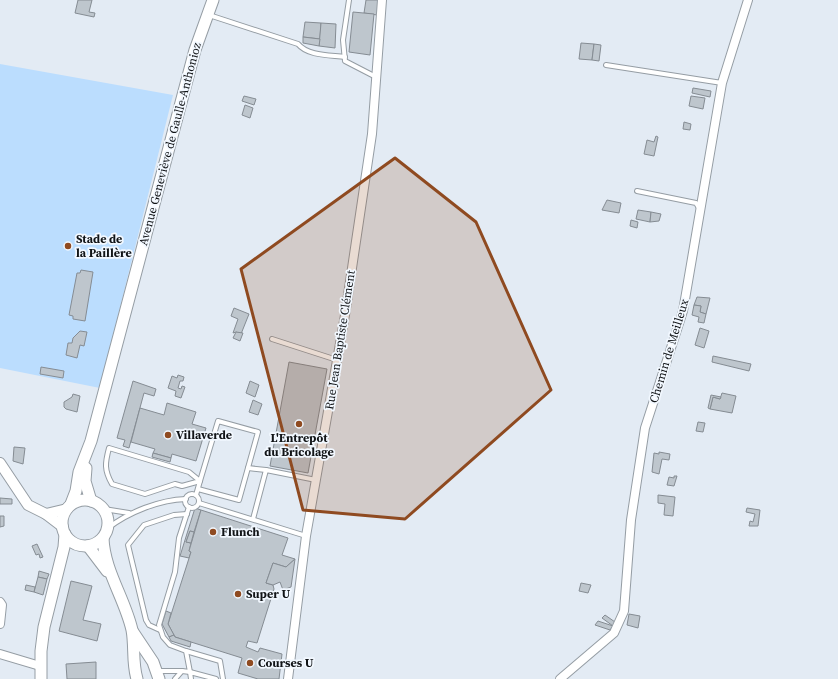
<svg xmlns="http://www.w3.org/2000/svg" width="838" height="679" font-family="'Source Serif 4',serif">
<rect width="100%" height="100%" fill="#e3ebf4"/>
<path fill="#bbddfe" d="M0 64 173 95 100 388 0 368Z"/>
<g fill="#bec6cd" stroke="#858c93">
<path d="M78 0H92L89 12 95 13 94 17 75 13Z"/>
<path d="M366 0H379L377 15 364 13Z"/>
<path d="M353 12 374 14 370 55 349 52Z"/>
<path d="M305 22 321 23 320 39 303 37Z"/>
<path d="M321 23 336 24 335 48 319 46Z"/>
<path d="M303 37 320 39 319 46 303 43Z"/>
<path d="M581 43 594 44 592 60 579 59Z"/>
<path d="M594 44 601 45 599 61 592 60Z"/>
<path d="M693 88 711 91 710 97 692 93Z"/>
<path d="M244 96 256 99 254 105 242 101Z"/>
<path d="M691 96 705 98 703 109 689 106Z"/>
<path d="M245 105 253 108 250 118 242 115Z"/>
<path d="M684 122 691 124 690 130 683 129Z"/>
<path d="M656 136 658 137 654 156 644 154 647 140 654 142Z"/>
<path d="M607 200 621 203 619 213 602 210Z"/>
<path d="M638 210 651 212 650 222 636 219Z"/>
<path d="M651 212 661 214 659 221 650 222Z"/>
<path d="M631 220 638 222 637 228 630 226Z"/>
<path d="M81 270 93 272 85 321 73 319V316L69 315 77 273H80Z"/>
<path d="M697 297 710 298 706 314 700 312 701 306 694 305Z"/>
<path d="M694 305 701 306 700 312 706 314 704 323 698 322 699 317 692 315Z"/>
<path d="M234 308 249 314 241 334 236 332 233 333 238 319 231 316Z"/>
<path d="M700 328 709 331 704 348 695 345Z"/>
<path d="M80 331 87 332 84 346 80 345 77 358 66 355 68 343H72L73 338Z"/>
<path d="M236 332 243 333 240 341 233 338Z"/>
<path d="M713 356 751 364 749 371 712 362Z"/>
<path d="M289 362 327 369 308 473 270 466Z"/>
<path d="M41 367 64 371 63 378 40 374Z"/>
<path d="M178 375 184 377 183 381H180L178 388 181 389 182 386 185 387 181 398 175 396 176 391 168 388 172 376 177 378Z"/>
<path d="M133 381 156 389 154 396 144 393 129 448 123 446 125 440 117 438Z"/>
<path d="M250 381 259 385 255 397 246 393Z"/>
<path d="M722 393 736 396 732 413 710 409 713 397 720 399Z"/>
<path d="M73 394 80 396 77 412 66 409 64 407V402L72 397Z"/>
<path d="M711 395 721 397 720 399 713 397 710 409 708 408Z"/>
<path d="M253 400 262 404 258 415 249 412Z"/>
<path d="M167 403 196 412 192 424 206 428 196 461 172 454 171 458 153 453 155 449 131 442 140 408 164 415Z"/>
<path d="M698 422 705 423 703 432 696 431Z"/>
<path d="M14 447 25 448 23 464 13 461Z"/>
<path d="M659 452 670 454 669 460 662 459 659 474 652 472 654 453 659 454Z"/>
<path d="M153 453 171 458 170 462 152 457Z"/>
<path d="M674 476H677L674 486 667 485 669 477 674 478Z"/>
<path d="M658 495 675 497 673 516 664 515 665 504 658 503Z"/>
<path d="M0 498 12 499V504H0Z"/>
<path d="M195 508 201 510 194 532 190 531 186 542 191 543 189 551 191 552 189 558 180 556Z"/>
<path d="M747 508 760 510 758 526H749L750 521 753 522 755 514 746 512Z"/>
<path d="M201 510 288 538 282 555 295 559 286 567 273 563 266 583 273 585 274 589 257 643 248 641 246 647 258 652 260 648 282 654 279 679H258L238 673 242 658 175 637 168 624 191 552 189 551Z"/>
<path d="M0 516H4V526L0 527Z"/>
<path d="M190 531 194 532 191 543 186 542Z"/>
<path d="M37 544 43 557 40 558 39 554 36 555 32 546Z"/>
<path d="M295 559 291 587 283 590 280 582 273 585 266 583 273 563 286 567Z"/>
<path d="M39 571 49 574 47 579 38 577Z"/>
<path d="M38 577 47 579 43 595 34 592Z"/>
<path d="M71 581 92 586 83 620 101 624 97 641 59 631Z"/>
<path d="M581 583 591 585 588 593 579 591Z"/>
<path d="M26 585 35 587 34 592 25 590Z"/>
<path d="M166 611 171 613 168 624 174 635 169 637 162 624Z"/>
<path d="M629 614 640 616 638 628 627 625Z"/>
<path d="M605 615 615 622 613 626 602 618Z"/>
<path d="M598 621 613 626 610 630 595 625Z"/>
<path d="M174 635 175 637 191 642 190 647 171 641 169 637Z"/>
<path d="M96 662V679H67L66 664Z"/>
</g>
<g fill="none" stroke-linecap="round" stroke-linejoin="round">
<defs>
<g id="service">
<path d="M349 0 343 40 345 61 376 77"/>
<path d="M209 15 298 44C308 56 329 55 345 57"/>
<path d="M606 65 722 83"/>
<path d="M637 191 696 203 699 208"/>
<path d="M272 339 337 360"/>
<path d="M109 448 189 472 200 481 182 486 175 484 145 494 112 484C104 470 105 463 109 448Z"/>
<path d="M248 468 266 470"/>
<circle cx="192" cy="501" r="7"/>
<path d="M196 495 200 481 218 421 258 432 239 500 198 489"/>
<path d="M199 503 306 536"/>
<path d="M104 509 129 513"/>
<path d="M253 519 266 470 316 480"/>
<path d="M108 528C129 512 159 500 186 499"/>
<path d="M160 630 149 625 146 620 128 545 144 525 174 515 187 514"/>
<path d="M186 651 220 661 223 679"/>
<path d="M157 671H182L175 679"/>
<path d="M182 671 190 672 186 651 170 645 163 637 159 625 175 572 179 538 189 507"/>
<path d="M191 679 190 672 216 679"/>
</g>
<g id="minor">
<path d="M0 602 2 605 0 624"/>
<path d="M0 654 40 666"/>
<path d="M288 679 306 536 345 315 372 134 382 0"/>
<path d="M560 679 614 633 624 611 631 520 645 428 683 311 722 83 748 0"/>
</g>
<g id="tertiary">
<path d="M0 463 28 505 46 514 63 527"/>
<path d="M46 514 67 509"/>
</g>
<g id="secondary">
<path d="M86 468 85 481 91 501"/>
<circle cx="85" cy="523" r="23"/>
<path d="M71 504 76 491 79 472 91 441 195 50 213 0"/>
<path d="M103 538C104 570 125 599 132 630 135 646 132 663 137 679"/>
<path d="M88 546 107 571"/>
<path d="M133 632 153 662 159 679"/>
<path d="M41 679V651L44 627 64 547 65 534"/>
</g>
</defs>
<use href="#service" stroke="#959da4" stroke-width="6"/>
<use href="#minor" stroke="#959da4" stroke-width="10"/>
<use href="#tertiary" stroke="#959da4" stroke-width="12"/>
<use href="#secondary" stroke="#959da4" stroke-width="13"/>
<use href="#service" stroke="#fff" stroke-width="4"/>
<use href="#minor" stroke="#fff" stroke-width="8"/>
<use href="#tertiary" stroke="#fff" stroke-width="10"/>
<use href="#secondary" stroke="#fff" stroke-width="11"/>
</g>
<path fill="#8f4a20" fill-opacity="0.2" stroke="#8f4a20" stroke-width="3" stroke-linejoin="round" d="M395 158 476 222 551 390 405 519 303 510 241 269Z"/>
<g fill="#8f4a20" stroke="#f2f8ff" stroke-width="1.5">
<circle cx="68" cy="246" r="4"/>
<circle cx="299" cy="424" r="4"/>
<circle cx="168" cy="435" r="4"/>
<circle cx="213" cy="532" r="4"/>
<circle cx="238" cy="594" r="4"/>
<circle cx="250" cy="663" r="4"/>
</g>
<g text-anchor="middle" stroke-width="3.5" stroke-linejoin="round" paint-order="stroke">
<g font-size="12" fill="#111417" stroke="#f2f8ff">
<text transform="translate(170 144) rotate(-75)" y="4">Avenue Geneviève de Gaulle-Anthonioz</text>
<text transform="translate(340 340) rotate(-81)" y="4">Rue Jean Baptiste Clément</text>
<text transform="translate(669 351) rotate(-73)" y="4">Chemin de Meilleux</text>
</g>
<g font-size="12" font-weight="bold" fill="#111417" stroke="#f2f8ff" text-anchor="start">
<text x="76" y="243">Stade de<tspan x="76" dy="14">la Paillère</tspan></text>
<text x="176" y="439">Villaverde</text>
<text x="299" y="442" text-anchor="middle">L'Entrepôt<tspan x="299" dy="14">du Bricolage</tspan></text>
<text x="221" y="536">Flunch</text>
<text x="246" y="598">Super U</text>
<text x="258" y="667">Courses U</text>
</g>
</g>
</svg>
